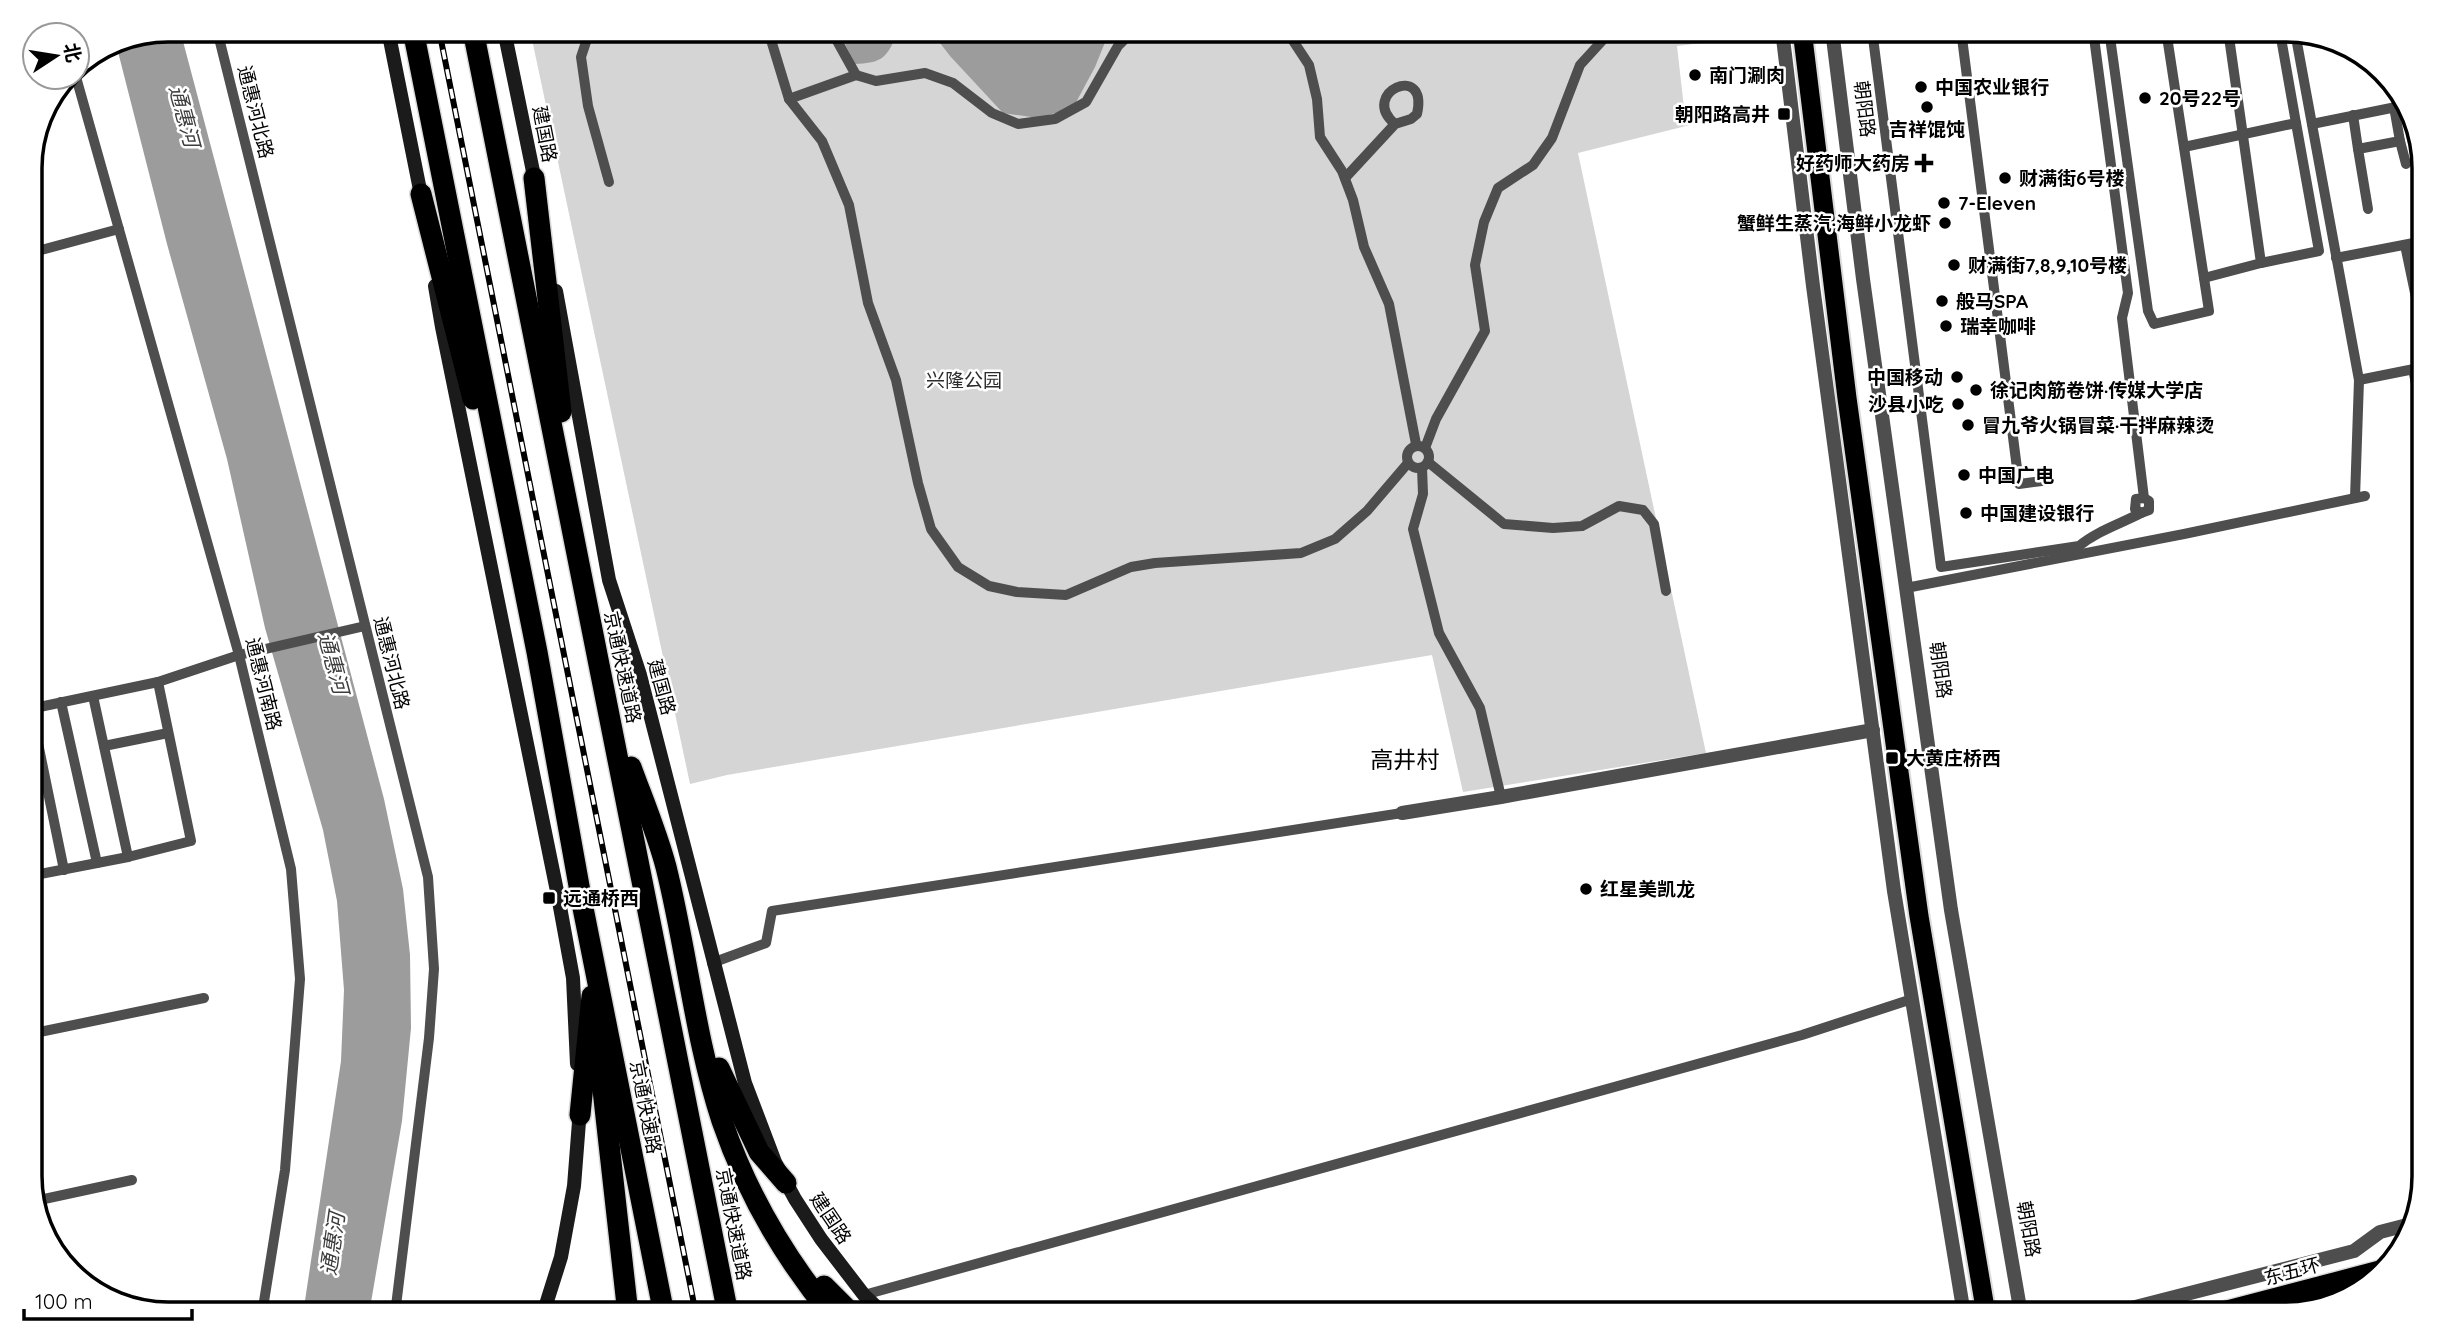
<svg xmlns="http://www.w3.org/2000/svg" width="2454" height="1344" font-family="Quicksand,'Noto Sans SC',sans-serif">
<rect width="100%" height="100%" fill="#fff"/>
<path fill="#d5d5d5" d="M530 30H1708L1710 42 1677 46 1684 108 1690 125 1578 153 1706 753 1463 792 1432 655 727 775 690 784Z"/>
<g fill="#9c9c9c">
<path d="M168 30H180L384 799 403 889 410 955 411 1028 402 1121 369 1314H303L341 1061 344 990 337 901 323 830 265 628 227 459 167 244 115 40Z"/>
<path d="M843 30H1110L1095 67 1073 108 1038 118 1003 113 950 56 937 39 917 33 895 38C886 60 878 63 855 64L844 42Z"/>
</g>
<g fill="none" stroke-linecap="round" stroke-linejoin="round">
<defs>
<path id="trunk" d="M1802 30 1847 398 1919 916 1986 1314"/>
<g id="motorway">
<path d="M413 30 537 652 583 908 664 1314"/>
<path d="M473 30 728 1314"/>
<path d="M534 178 561 412"/>
<path d="M421 194 473 399"/>
<path d="M631 767C643 800 657 833 666 867 687 951 695 1039 722 1121 746 1191 784 1257 831 1314"/>
<path d="M598 1045 628 1314"/>
<path d="M719 1068 759 1152 786 1183"/>
<path d="M580 1115 592 996"/>
<path d="M824 1286 852 1314"/>
<path d="M2216 1314 2380 1271"/>
</g>
</defs>
<use href="#trunk" stroke="#dbdbdb" stroke-width="23"/>
<use href="#motorway" stroke="#dbdbdb" stroke-width="24"/>
<g stroke="#4e4e4e" stroke-width="10">
<path d="M217 30 428 877 434 969 429 1038 395 1314"/>
<path d="M590 30 581 57 588 106 609 182"/>
<path d="M768 30 789 99 856 75 876 81 925 73 953 83 992 113 1018 124 1055 119 1086 102 1118 46 1134 30"/>
<path d="M831 30 856 75"/>
<path d="M1286 30 1309 65 1317 99 1320 137 1342 171 1353 200 1364 247 1389 304 1416 444"/>
<path d="M1872 30 1941 567 2079 546C2097 531 2120 524 2141 513"/>
<path d="M1961 30 2019 484 2050 480"/>
<path d="M2093 30 2128 293 2122 318 2144 498 2149 501V510L2141 513 2135 509 2136 499 2144 498"/>
<path d="M2109 30 2148 311 2154 324 2209 311 2166 30"/>
<path d="M766 31 770 34 800 30"/>
<path d="M2295 32 2359 380 2355 498"/>
<path d="M76 77 239 655 291 869 300 979 285 1170 262 1314"/>
<path d="M789 99 822 141 849 205 868 303 896 380 918 483 931 529 958 567 989 586 1017 592 1066 595 1131 567 1155 563 1301 553 1335 539 1367 511 1408 463"/>
<path d="M2353 115 2358 149 2400 141 2394 107"/>
<path d="M2312 124 2406 105"/>
<path d="M2400 141 2406 164"/>
<path d="M2184 147 2296 123 2281 38 2284 30"/>
<path d="M2358 149 2368 209"/>
<path d="M1345 178 1395 124 1411 119 1417 114C1429 61 1358 93 1395 124"/>
<path d="M2405 245 2424 336"/>
<path d="M30 253 119 229"/>
<path d="M2336 258 2424 241"/>
<path d="M2261 263 2319 251 2296 123"/>
<path d="M2204 278 2261 263 2228 30"/>
<path d="M2413 369 2424 423"/>
<path d="M2359 380 2424 367"/>
<circle cx="1418" cy="457" r="11"/>
<path d="M1425 448 1436 419 1485 331 1475 265 1484 222 1498 188 1533 165 1552 138 1580 65 1612 30"/>
<path d="M1428 462 1504 524 1553 528 1582 526 1619 506 1643 510 1654 524 1666 591"/>
<path d="M1422 468 1423 494 1413 529 1439 633 1480 708 1501 797"/>
<path d="M1906 588 2184 534 2365 496"/>
<path d="M93 696 128 857"/>
<path d="M61 702 97 863"/>
<path d="M30 709 158 682 239 655 365 626"/>
<path d="M31 709 64 870"/>
<path d="M104 746 168 733"/>
<path d="M30 876 128 857 191 841 158 682"/>
<path d="M712 963 766 943 772 911 1402 813"/>
<path d="M30 1034 204 998"/>
<path d="M35 1201 132 1180"/>
<path d="M864 1295 1802 1035 1912 999"/>
</g>
<g stroke="#4e4e4e" stroke-width="14">
<path d="M1782 30 1813 286 1894 891 1964 1314"/>
<path d="M1832 30 1863 279 1951 910 2021 1314"/>
<path d="M1402 813 1501 797 1873 730"/>
<path d="M2108 1314 2354 1251 2380 1232 2411 1224"/>
</g>
<g stroke="#1b1b1b" stroke-width="14">
<path d="M388 30 422 200"/>
<path d="M504 30 536 186"/>
<path d="M435 286 442 327 558 896 573 978 577 1064"/>
<path d="M556 291 609 580 640 675 745 1083 775 1162 795 1199 821 1239 864 1295 884 1314"/>
<path d="M543 1314 561 1257 574 1186 580 1109"/>
</g>
<use href="#trunk" stroke="#000" stroke-width="19"/>
<use href="#motorway" stroke="#000" stroke-width="21"/>
<defs>
<path id="rail" d="M439 30 696 1314"/>
</defs>
<use href="#rail" stroke="#000" stroke-width="6"/>
<use href="#rail" stroke="#fff" stroke-width="3.5" stroke-dasharray="10" stroke-linecap="butt"/>
</g>
<g fill="#000" stroke="#fff" stroke-width="2.5">
<circle cx="1695" cy="75" r="7"/>
<circle cx="1921" cy="87" r="7"/>
<circle cx="2145" cy="98" r="7"/>
<circle cx="1927" cy="107" r="7"/>
<rect x="1777" y="107" width="14" height="14" rx="3.5"/>
<path d="M1920.5 152.5h7v7h7v7h-7v7h-7v-7h-7v-7h7z"/>
<circle cx="2005" cy="178" r="7"/>
<circle cx="1944" cy="203" r="7"/>
<circle cx="1945" cy="223" r="7"/>
<circle cx="1954" cy="265" r="7"/>
<circle cx="1942" cy="301" r="7"/>
<circle cx="1946" cy="326" r="7"/>
<circle cx="1957" cy="377" r="7"/>
<circle cx="1976" cy="390" r="7"/>
<circle cx="1958" cy="404" r="7"/>
<circle cx="1968" cy="425" r="7"/>
<circle cx="1964" cy="475" r="7"/>
<circle cx="1966" cy="513" r="7"/>
<rect x="1885" y="751" width="14" height="14" rx="3.5"/>
<circle cx="1586" cy="889" r="7"/>
<rect x="542" y="891" width="14" height="14" rx="3.5"/>
</g>
<g text-anchor="middle" stroke-width="5" stroke-linejoin="round" paint-order="stroke">
<g font-size="19" font-weight="bold" fill="#000" stroke="#fff" text-anchor="start">
<text x="1709" y="82">南门涮肉</text>
<text x="1935" y="94">中国农业银行</text>
<text x="2159" y="105">20号22号</text>
<text x="1770" y="121" text-anchor="end">朝阳路高井</text>
<text x="1927" y="136" text-anchor="middle">吉祥馄饨</text>
<text x="1910" y="170" text-anchor="end">好药师大药房</text>
<text x="2019" y="185">财满街6号楼</text>
<text x="1958" y="210">7-Eleven</text>
<text x="1931" y="230" text-anchor="end">蟹鲜生蒸汽·海鲜小龙虾</text>
<text x="1968" y="272">财满街7,8,9,10号楼</text>
<text x="1956" y="308">般马SPA</text>
<text x="1960" y="333">瑞幸咖啡</text>
<text x="1943" y="384" text-anchor="end">中国移动</text>
<text x="1990" y="397">徐记肉筋卷饼·传媒大学店</text>
<text x="1944" y="411" text-anchor="end">沙县小吃</text>
<text x="1982" y="432">冒九爷火锅冒菜·干拌麻辣烫</text>
<text x="1978" y="482">中国广电</text>
<text x="1980" y="520">中国建设银行</text>
<text x="1906" y="765">大黄庄桥西</text>
<text x="1600" y="896">红星美凯龙</text>
<text x="563" y="905">远通桥西</text>
</g>
<g font-size="19" fill="#000" stroke="#fff">
<text transform="translate(1865 109) rotate(83)" y="7">朝阳路</text>
<text transform="translate(256 112) rotate(76)" y="7">通惠河北路</text>
<text transform="translate(545 134) rotate(79)" y="7">建国路</text>
<text transform="translate(392 663) rotate(76)" y="7">通惠河北路</text>
<text transform="translate(623 667) rotate(78)" y="7">京通快速道路</text>
<text transform="translate(1941 670) rotate(82)" y="7">朝阳路</text>
<text transform="translate(264 684) rotate(76)" y="7">通惠河南路</text>
<text transform="translate(662 687) rotate(75)" y="7">建国路</text>
<text transform="translate(646 1107) rotate(79)" y="7">京通快速路</text>
<text transform="translate(831 1218) rotate(56)" y="7">建国路</text>
<text transform="translate(734 1224) rotate(79)" y="7">京通快速道路</text>
<text transform="translate(2029 1229) rotate(80)" y="7">朝阳路</text>
<text transform="translate(2292 1271) rotate(-15)" y="7">东五环</text>
</g>
<g font-size="19" fill="#2c2c2c" stroke="#fff">
<text x="964" y="387">兴隆公园</text>
</g>
<g font-size="21" font-style="italic" fill="#3d3d3d" stroke="#fff">
<text transform="translate(184 116) rotate(75)" y="7">通惠河</text>
<text transform="translate(333 663) rotate(75)" y="7">通惠河</text>
<text transform="translate(333 1244) rotate(-82)" y="7">通惠河</text>
</g>
<g font-size="23" fill="#000" stroke="#fff">
<text x="1405" y="768">高井村</text>
</g>
</g>
<path d="M0 0H2454V1344H0ZM168 42H2286A126 126 0 0 1 2412 168V1176A126 126 0 0 1 2286 1302H168A126 126 0 0 1 42 1176V168A126 126 0 0 1 168 42Z" fill="#fff" fill-rule="evenodd"/>
<path fill="none" stroke="#000" stroke-width="3.5" d="M168 42H2286A126 126 0 0 1 2412 168V1176A126 126 0 0 1 2286 1302H168A126 126 0 0 1 42 1176V168A126 126 0 0 1 168 42Z"/>
<g transform="translate(56 56) rotate(78)"><circle r="33" fill="#ffffff" stroke="#999999" stroke-width="2"/>
<path d="M0-5L12 26L0 18L-12 26Z" fill="#000000"/>
<text y="-10" font-size="19" font-weight="bold" text-anchor="middle" fill="#000000">北</text>
</g>
<path d="M24 1309v10h168v-10" fill="none" stroke="#000000" stroke-width="3.5"/>
<text x="35" y="1309" font-size="21" fill="#000000" stroke="#ffffff" stroke-width="5" paint-order="stroke">100 m</text>
</svg>
